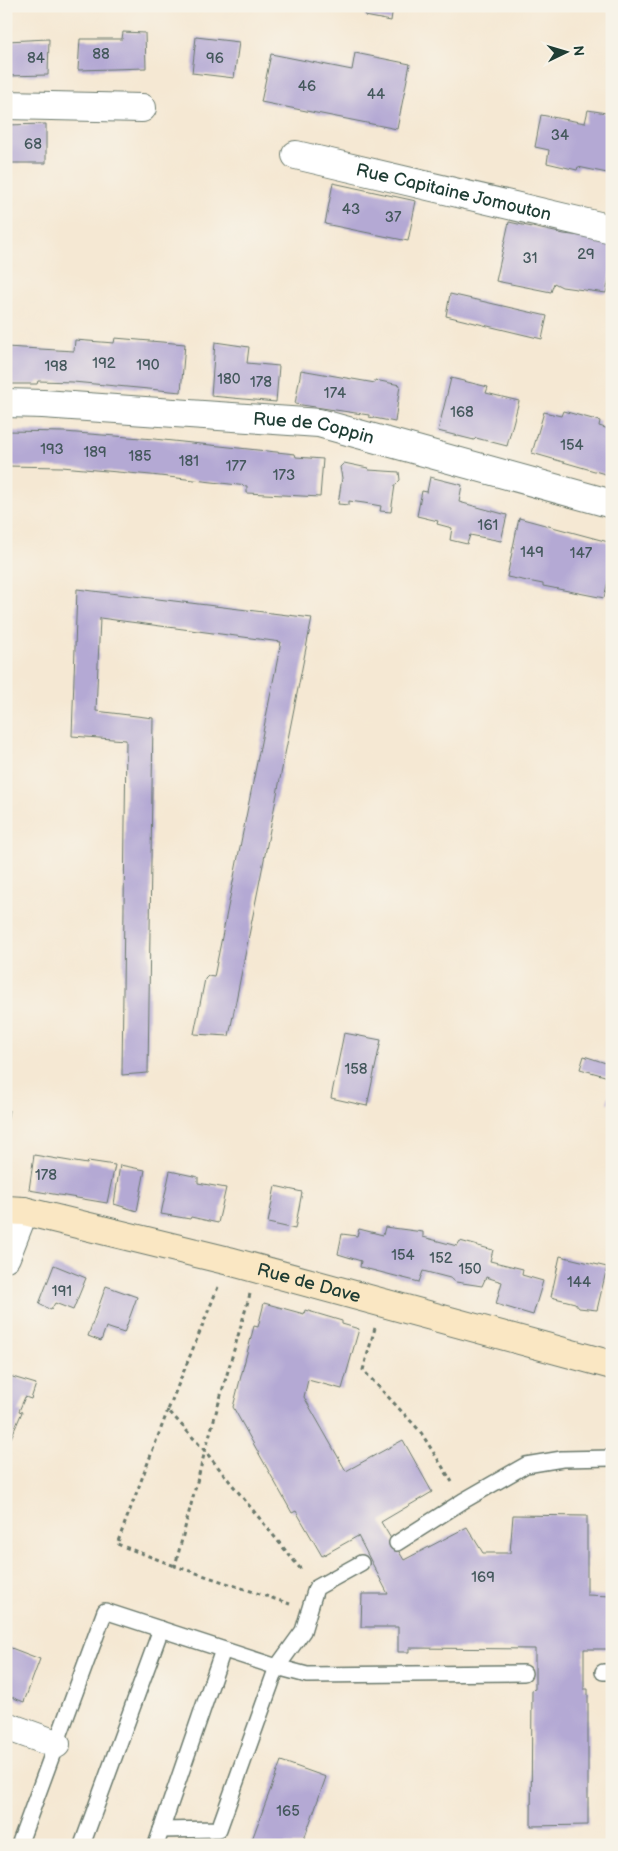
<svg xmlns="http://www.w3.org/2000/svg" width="618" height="1851" font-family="'Balsamiq Sans',sans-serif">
<rect width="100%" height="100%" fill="#f7f3e8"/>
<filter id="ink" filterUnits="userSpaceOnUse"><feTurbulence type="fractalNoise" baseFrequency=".02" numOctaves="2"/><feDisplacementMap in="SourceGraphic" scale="10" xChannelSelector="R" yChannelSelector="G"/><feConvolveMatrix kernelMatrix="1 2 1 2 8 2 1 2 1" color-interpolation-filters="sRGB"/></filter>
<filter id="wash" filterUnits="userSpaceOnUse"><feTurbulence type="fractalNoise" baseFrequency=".0096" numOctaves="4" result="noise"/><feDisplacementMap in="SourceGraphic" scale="20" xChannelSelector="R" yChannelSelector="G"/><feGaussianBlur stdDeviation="1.12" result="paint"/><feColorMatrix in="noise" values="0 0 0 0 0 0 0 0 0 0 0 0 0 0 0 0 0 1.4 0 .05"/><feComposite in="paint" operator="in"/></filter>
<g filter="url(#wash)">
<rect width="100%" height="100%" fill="#f5e8d3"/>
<g id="blocks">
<g fill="#b4a9d4">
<path d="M367 6H393L391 21 365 16Z"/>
<path d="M123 32 145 33 146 68 78 70 80 39H122Z"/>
<path d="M196 37 239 42 234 78 192 73Z"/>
<path d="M49 39 48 75 6 76V41Z"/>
<path d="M355 53 410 64 397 129 261 102 271 54 352 70Z"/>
<path d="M588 110 612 114V174L578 167 577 170 547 163 549 150 535 147 541 115 585 123Z"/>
<path d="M46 124V163H6V125Z"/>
<path d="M333 183 416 201 408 241 325 224Z"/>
<path d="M509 222 564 234 581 236 582 234 612 244V265L606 293 562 287 554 283 551 292 496 281Z"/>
<path d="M450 294 547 316 542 339 446 316Z"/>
<path d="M115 338 185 344 181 392 73 382 38 381 37 384H6V347L74 351 75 340 114 343Z"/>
<path d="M215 342 249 347 247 363 279 366 276 402 211 396Z"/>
<path d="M301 370 375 383V380L400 385 395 422 369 417V415L295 404Z"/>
<path d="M451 378 488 387 486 393 519 401 507 446 476 438 474 440 438 431Z"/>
<path d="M563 411 600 421 599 426 612 430V476L532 453 544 412 561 416Z"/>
<path d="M6 431 64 432 154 439 295 454 296 457 323 459 320 497 247 493V486L151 475 62 467 6 466Z"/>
<path d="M344 463 368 468 369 470 399 472 400 480 395 485 391 512 380 511 381 506 364 503 349 501V505L338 504 342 478 340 467Z"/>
<path d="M430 477 462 485 459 502 507 515 501 541 470 535 467 544 450 540 452 528 437 524 438 521 417 516 422 491 427 492Z"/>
<path d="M519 518 612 543V564L604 598 543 586V584L507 577Z"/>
<path d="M77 589 312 618 229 1036 194 1034 205 979 208 976 214 977 281 642 100 618 96 711 153 718 148 1073 122 1075 126 740 72 736Z"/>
<path d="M344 1033 381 1040 367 1106 331 1098Z"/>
<path d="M584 1056 612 1065V1078L580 1069Z"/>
<path d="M611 1089H612V1104L607 1103Z"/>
<path d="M6 1110H9L7 1124H6Z"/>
<path d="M34 1155 87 1164 88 1161 115 1165 107 1203 29 1190Z"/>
<path d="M120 1165 145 1170 137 1211 114 1204Z"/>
<path d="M170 1171 198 1177V1183L226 1188 218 1223 191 1217 190 1219 161 1214Z"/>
<path d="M275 1186 302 1192 295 1229 268 1223Z"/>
<path d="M385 1227 423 1232V1237L457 1246 460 1241 493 1250 490 1261 523 1269 522 1275 543 1281 533 1315 496 1304 502 1282 486 1277 482 1286 456 1282 450 1278 423 1271 419 1282 360 1267 361 1261 338 1254 342 1234 357 1236 359 1229 383 1235Z"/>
<path d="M560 1256 607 1267 597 1310 579 1308 575 1303 551 1297Z"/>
<path d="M54 1265 86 1278 73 1310 55 1303 51 1310 39 1304Z"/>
<path d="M106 1286 137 1297 124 1333 106 1327 101 1341 88 1336Z"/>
<path d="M264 1303 304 1314 305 1310 342 1321V1324L359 1329 342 1389 308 1380 304 1397 346 1471 403 1440 432 1492 381 1522 404 1560 467 1527 483 1553H510L513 1515 587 1516V1595L612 1596V1649H584V1689H588V1825L531 1826 532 1690 535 1689V1649L409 1648V1652H398V1627H361L362 1594H388L358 1536 322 1556 296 1511 292 1513 233 1407 254 1326 258 1327Z"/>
<path d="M6 1375 36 1384 31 1399 25 1397 19 1411 22 1412 11 1438 6 1437Z"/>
<path d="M6 1646 40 1659 24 1702 6 1695Z"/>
<path d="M281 1761 326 1777 302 1845H250Z"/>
</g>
</g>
</g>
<g filter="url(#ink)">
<use href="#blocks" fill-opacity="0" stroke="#6a796c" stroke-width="1"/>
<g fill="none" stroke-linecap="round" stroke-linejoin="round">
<defs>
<g id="lane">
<path d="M397 1543 463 1501 526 1465 562 1459 612 1458"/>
<path d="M603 1672H612"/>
<path d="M161 1830 219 1829 277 1667 307 1675 524 1673"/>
<path d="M19 1845 105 1611 277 1667 303 1631 316 1588 361 1563"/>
<path d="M82 1845 161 1629"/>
<path d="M156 1845 223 1650"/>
</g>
<g id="street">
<path d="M6 105 142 108"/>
<path id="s1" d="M296 155 612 229"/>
<path id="s2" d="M6 403 43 404 319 423 612 504"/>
<path d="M6 1257 24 1211"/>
<path d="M6 1726 56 1744"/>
</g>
<g id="secondary">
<path id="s3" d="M6 1210 24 1211 229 1261 612 1365"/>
</g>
</defs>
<use href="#lane" stroke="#6a796c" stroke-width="18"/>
<use href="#street" stroke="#6a796c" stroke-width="30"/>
<use href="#secondary" stroke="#6a796c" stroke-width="30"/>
<g stroke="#6a796c" stroke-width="3" stroke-dasharray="4 4" stroke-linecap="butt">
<path d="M218 1287 168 1410 205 1451 303 1572"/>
<path d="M250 1294 205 1451 175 1566 290 1604"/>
<path d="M375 1328 363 1370 420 1431 452 1482"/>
<path d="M168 1410 117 1544 175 1566"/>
</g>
<use href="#lane" stroke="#fff" stroke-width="15"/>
<use href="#street" stroke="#fff" stroke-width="28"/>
<use href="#secondary" stroke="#fae7c3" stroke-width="28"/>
</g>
</g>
<g text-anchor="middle" stroke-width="4" stroke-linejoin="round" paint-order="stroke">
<g font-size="15" fill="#44585c">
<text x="101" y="59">88</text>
<text x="36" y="63">84</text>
<text x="215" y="63">96</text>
<text x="307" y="91">46</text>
<text x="376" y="99">44</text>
<text x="560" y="140">34</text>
<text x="33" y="149">68</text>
<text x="351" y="214">43</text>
<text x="393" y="222">37</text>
<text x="586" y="259">29</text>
<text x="530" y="263">31</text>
<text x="104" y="368">192</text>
<text x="148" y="370">190</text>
<text x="56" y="371">198</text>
<text x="229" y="384">180</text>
<text x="261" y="387">178</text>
<text x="335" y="398">174</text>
<text x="462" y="417">168</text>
<text x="572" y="450">154</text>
<text x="52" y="454">193</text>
<text x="95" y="457">189</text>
<text x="140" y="461">185</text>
<text x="189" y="466">181</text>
<text x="236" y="471">177</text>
<text x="284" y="480">173</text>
<text x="488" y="530">161</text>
<text x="532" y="557">149</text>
<text x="581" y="558">147</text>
<text x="356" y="1074">158</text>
<text x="46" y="1180">178</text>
<text x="403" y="1260">154</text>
<text x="441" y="1263">152</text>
<text x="470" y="1274">150</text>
<text x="579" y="1287">144</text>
<text x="62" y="1296">191</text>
<text x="483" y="1582">169</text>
<text x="288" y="1816">165</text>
</g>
<g font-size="18" fill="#1f3d34" stroke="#f7f3e8">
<text dy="6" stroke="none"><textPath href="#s1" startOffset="162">Rue Capitaine Jomouton</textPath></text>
<text dy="6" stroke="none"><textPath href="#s2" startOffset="309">Rue de Coppin</textPath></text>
<text dy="6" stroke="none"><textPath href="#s3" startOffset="312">Rue de Dave</textPath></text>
</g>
</g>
<rect width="618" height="1851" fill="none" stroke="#f7f3e8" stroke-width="25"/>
<g transform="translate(566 52) rotate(85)" stroke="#f7f3e8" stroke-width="4" paint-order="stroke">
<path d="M0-4L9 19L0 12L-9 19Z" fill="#1f3d34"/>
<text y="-8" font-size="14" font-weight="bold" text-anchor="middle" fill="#1f3d34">N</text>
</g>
</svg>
